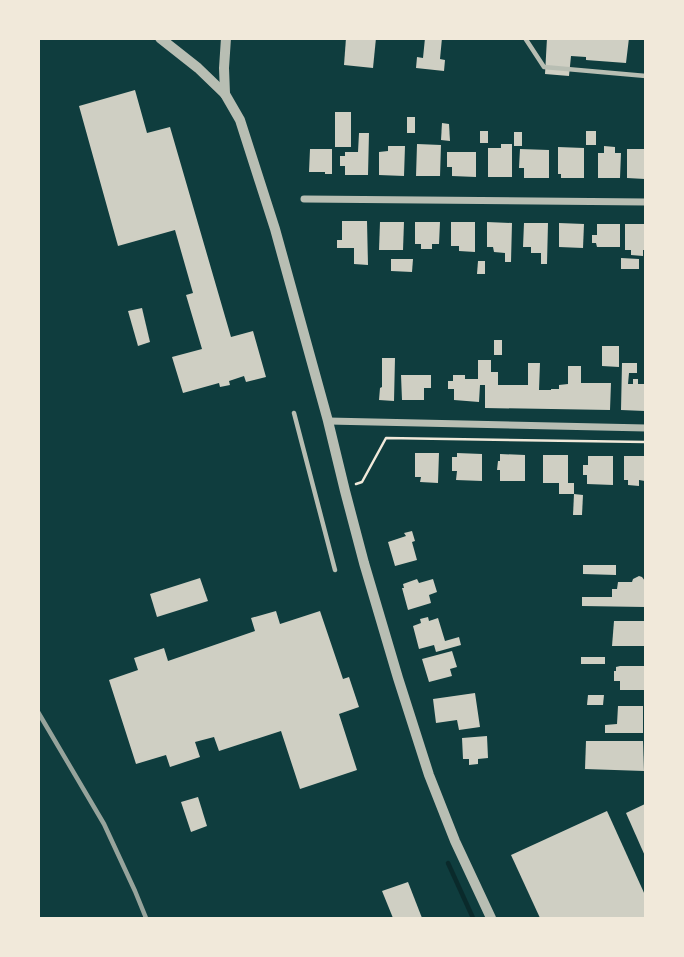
<svg xmlns="http://www.w3.org/2000/svg" width="684" height="957" font-family="'IBM Plex Sans',sans-serif">
<rect width="100%" height="100%" fill="#0f3d3e"/>
<g fill="none" stroke-linecap="round" stroke-linejoin="round">
<path stroke="#0a2a2b" stroke-width="4.5" d="M448 863 473 918"/>
</g>
<g fill="#cfcfc3">
<path d="M346 38H376L373 68 344 65Z"/>
<path d="M425 38H442L440 59 445 60 444 71 416 68 417 57 423 58Z"/>
<path d="M547 38H629L626 63 586 60V57L571 56 569 76 545 74Z"/>
<path d="M135 90 147 133 170 127 231 337 253 331 266 377 246 382 244 376 229 381 230 385 220 387 219 383 183 393 172 357 202 349 186 295 193 293 175 230 118 246 79 106Z"/>
<rect x="335" y="112" width="16" height="35"/>
<rect x="407" y="117" width="8" height="16"/>
<path d="M442 123 449 124 450 141 441 140Z"/>
<rect x="480" y="131" width="8" height="12"/>
<rect x="586" y="131" width="10" height="14"/>
<rect x="514" y="132" width="8" height="14"/>
<path d="M359 133H369L368 175H345V166H340V156H345V152H358Z"/>
<path d="M417 144 441 145 440 176H416Z"/>
<path d="M501 144H512V177H488V148H501Z"/>
<path d="M388 146H405L404 176 379 175V152L388 151Z"/>
<path d="M604 146 615 147V153H621L620 178H598V153H604Z"/>
<path d="M558 147 584 148V178H561V174H558Z"/>
<path d="M310 149H332V174H325V172H309Z"/>
<path d="M520 149 549 150V178H524V168H519Z"/>
<path d="M627 149H645V179L627 178Z"/>
<path d="M447 152H476V177L452 176V167H447Z"/>
<path d="M342 221H367L368 265 354 264V248H337V240H342Z"/>
<path d="M380 222H404L403 250H379Z"/>
<path d="M415 222H440L439 244H432V249H421V244H415Z"/>
<path d="M451 222H475V252L459 251V246H451Z"/>
<path d="M487 222 512 223 511 262H505V253L494 252 493 247H487Z"/>
<path d="M524 223H548L547 264H541V253H531V247H523Z"/>
<path d="M559 223 584 224 583 248 559 247Z"/>
<path d="M597 224H620V247H597L596 243H592V235H597Z"/>
<path d="M625 224H645V250H643V256L631 255V250H625Z"/>
<path d="M621 258 639 259V269H621Z"/>
<path d="M391 259H413L412 272 391 271Z"/>
<path d="M478 261H485V274H477Z"/>
<path d="M142 308 150 342 138 346 128 311Z"/>
<rect x="494" y="340" width="8" height="15"/>
<path d="M602 346H619V367L602 366Z"/>
<path d="M382 358H395L394 401 379 400 380 388 382 387Z"/>
<path d="M478 360H491V372H498V385H528V363H540L539 390H551V389H559V385L568 384V366H581V383H611L610 410 485 408V385H480L479 402 454 400V389H448V381H453V375H465V379H478Z"/>
<path d="M622 363H637V373H629L628 384H633V379H638V384H645V411L621 410Z"/>
<path d="M401 375H431V388H424V400H402Z"/>
<path d="M415 453H439L438 483 420 482 421 477H415Z"/>
<path d="M457 453 482 454V481L456 480 457 471H452V457H457Z"/>
<path d="M500 454 525 455V481H500V470H497L498 461H500Z"/>
<path d="M543 455H568V483H574V494H559V483H543Z"/>
<path d="M588 456H613V485L587 484V475H583V465H588Z"/>
<path d="M624 456H645V481L639 480V486L628 485V480H624Z"/>
<path d="M574 494 583 495 582 515H573Z"/>
<path d="M412 531 415 541 412 542 417 560 395 566 388 542 406 536 404 533Z"/>
<path d="M583 565H616V575L583 574Z"/>
<path d="M639 576 642 577 645 581V607L582 606V597H612V589H617L618 582H632L633 579Z"/>
<path d="M200 578 208 601 157 617 150 594Z"/>
<path d="M417 579 419 583 433 579 437 592 429 595 431 603 408 610 402 588H404L403 584Z"/>
<path d="M276 611 280 624 320 611 343 679 349 677 359 707 339 714 357 770 300 789 281 731 219 751 214 737 195 742 200 757 170 767 166 755 136 764 109 680 138 670 134 658 164 648 168 661 255 631 251 618Z"/>
<path d="M428 617 429 621 438 618 445 641 459 637 461 645 436 652 434 645 419 649 413 626 421 623 420 619Z"/>
<path d="M614 621H644L645 646H612Z"/>
<path d="M452 651 457 667 450 669 452 676 429 682 422 659Z"/>
<rect x="581" y="657" width="24" height="7"/>
<path d="M620 666H644V690H620V681H614V671H616V667Z"/>
<path d="M475 693 480 727 459 730 457 720 436 723 433 699Z"/>
<path d="M588 695H604L603 705H587Z"/>
<path d="M618 706H643V733H605V725L617 724Z"/>
<path d="M487 736 488 758 478 759V764L469 765V759H463L462 738Z"/>
<path d="M586 741H643L644 771 585 769Z"/>
<path d="M198 797 207 826 191 832 181 802Z"/>
<path d="M645 804V856L626 813Z"/>
<path d="M607 811 645 895V918H540L511 855Z"/>
<path d="M408 882 422 918H393L382 891Z"/>
</g>
<g fill="none" stroke-linecap="round" stroke-linejoin="round">
<path stroke="#f1e9da" stroke-width="2.5" d="M356 484 362 482 386 438 646 442"/>
<g stroke="#b8beb3" stroke-width="4.5">
<path d="M525 38 544 67 646 76"/>
<path d="M294 413 335 570"/>
</g>
<g stroke="#b8beb3" stroke-width="7">
<path d="M304 199 646 202"/>
<path d="M328 421 646 428"/>
</g>
<g stroke="#b8beb3" stroke-width="10">
<path d="M160 38 198 68 225 94 240 120 275 229 328 421 345 491 364 563 398 678 429 775 455 841 491 918"/>
<path d="M225 94 224 68 226 38"/>
</g>
<path stroke="#97a49c" stroke-width="4.5" d="M38 712 104 824 135 891 146 918"/>
</g>
<rect width="684" height="957" fill="none" stroke="#f1e9da" stroke-width="80"/>
</svg>
